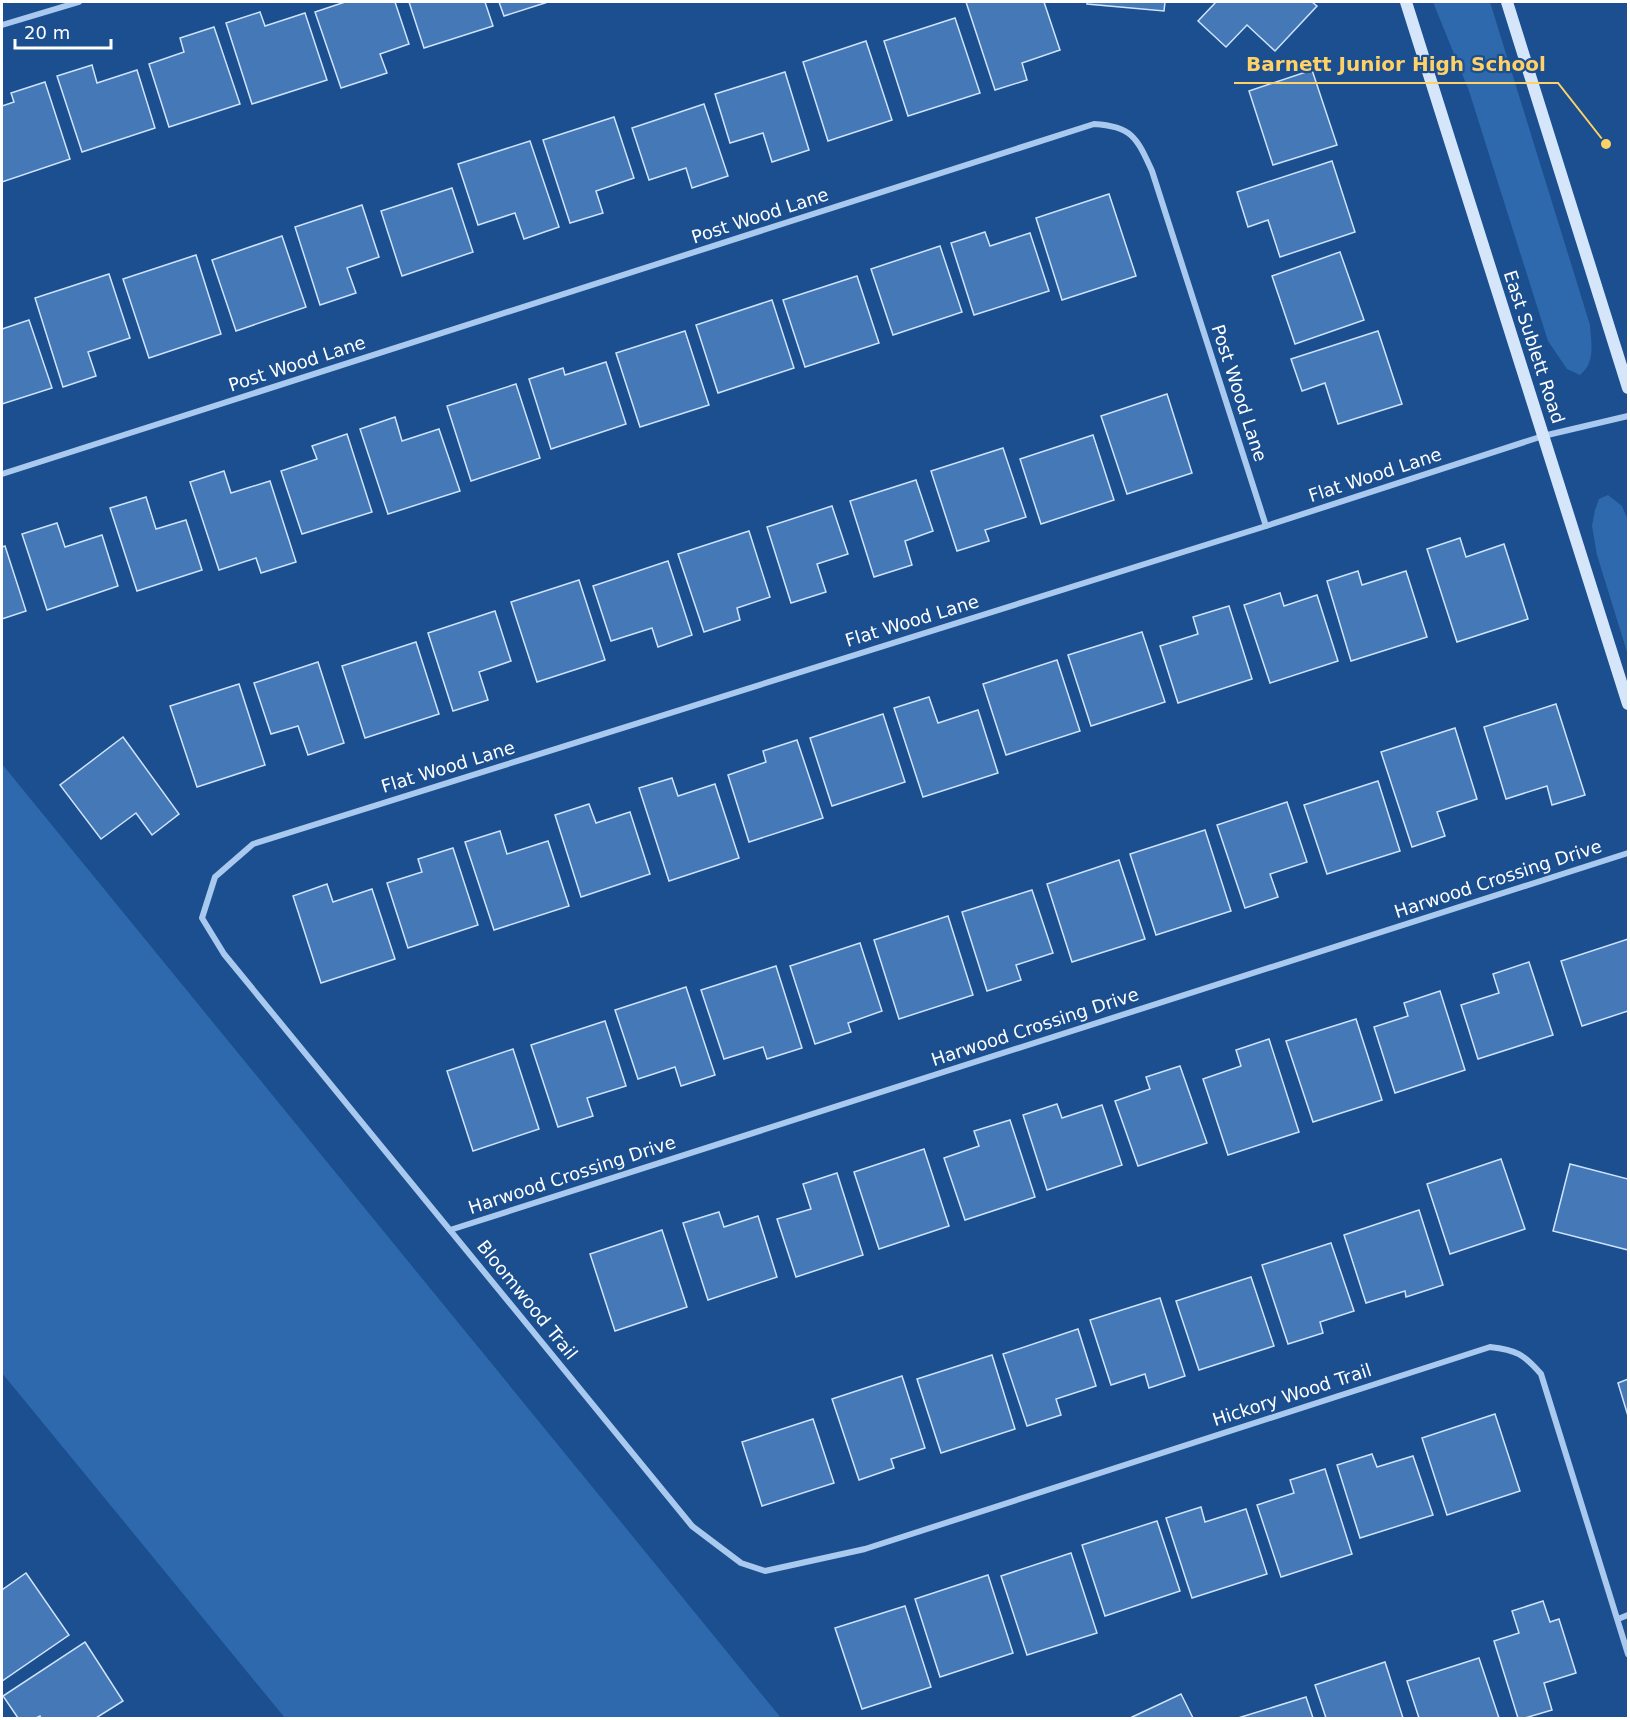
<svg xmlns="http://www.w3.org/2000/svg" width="1630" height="1720" font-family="'DejaVu Sans',sans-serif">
<rect width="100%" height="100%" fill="#1b4f8f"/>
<g fill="#2e69ad">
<path d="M1433 2H1490L1590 325C1591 343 1596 362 1580 375L1567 369 1548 341 1469 91Z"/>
<path d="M1608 495 1622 506 1628 520V655L1597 555 1592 526 1595 510 1599 499Z"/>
<path d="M2 764 781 1718H285L2 1373Z"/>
</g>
<g fill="#4478b7" stroke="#cfe3fa" stroke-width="1.5">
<path d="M345 2H395L409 44 380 54 387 73 341 88 315 12Z"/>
<path d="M409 2H485L493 26 424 48Z"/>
<path d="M499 2H548L504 16Z"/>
<path d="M966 2H1044L1060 50 1022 63 1027 80 995 90Z"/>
<path d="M1087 2H1165L1164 11 1087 4Z"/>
<path d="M1216 2H1312L1317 6 1275 51 1247 25 1226 47 1198 21Z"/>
<path d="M260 12 265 26 305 13 327 80 252 104 226 23Z"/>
<path d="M955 18 980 93 908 116 884 41Z"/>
<path d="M214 27 240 104 169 127 149 64 184 52 180 38Z"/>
<path d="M866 41 892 120 828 141 803 62Z"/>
<path d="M92 65 97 83 137 70 155 128 82 152 57 76Z"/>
<path d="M1312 70 1337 145 1273 165 1249 91Z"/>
<path d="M785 72 809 150 772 162 763 133 730 143 715 94Z"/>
<path d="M45 82 70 159 2 182V106L14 102 11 93Z"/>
<path d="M704 104 728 176 692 188 686 168 649 180 632 128Z"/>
<path d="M614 117 634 178 596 191 603 213 570 223 543 140Z"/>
<path d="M530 141 559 227 524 239 515 213 478 225 458 164Z"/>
<path d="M1332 161 1355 232 1280 257 1268 220 1248 227 1237 192Z"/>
<path d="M452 188 473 252 402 276 381 211Z"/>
<path d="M1109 194 1136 276 1062 300 1036 218Z"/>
<path d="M362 205 379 257 347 268 356 293 320 305 295 227Z"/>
<path d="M985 232 990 246 1030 233 1049 291 974 315 951 243Z"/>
<path d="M282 236 306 307 236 331 212 260Z"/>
<path d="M940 246 962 312 893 335 871 269Z"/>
<path d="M1340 252 1364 320 1295 344 1272 276Z"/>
<path d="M196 255 221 334 149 358 123 279Z"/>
<path d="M109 274 130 338 88 352 96 376 63 387 35 298Z"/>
<path d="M857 276 879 343 805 367 783 300Z"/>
<path d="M772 300 794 368 718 393 696 325Z"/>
<path d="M29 320 52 388 2 404V329Z"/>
<path d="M685 331 709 405 640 427 616 353Z"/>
<path d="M1378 331 1402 404 1338 424 1325 383 1302 391 1291 359Z"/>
<path d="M606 362 626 424 551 449 529 379 563 368 565 375Z"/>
<path d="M516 384 540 458 471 481 447 406Z"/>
<path d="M1167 394 1192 473 1127 494 1101 416Z"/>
<path d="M395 417 402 441 439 429 460 491 388 514 360 429Z"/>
<path d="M347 434 372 512 302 534 281 471 317 459 312 446Z"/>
<path d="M1093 435 1114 500 1041 524 1020 459Z"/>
<path d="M1003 448 1026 517 985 530 989 541 957 551 931 471Z"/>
<path d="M224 471 231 493 270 481 296 562 261 573 256 558 219 570 190 482Z"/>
<path d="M916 480 933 531 905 541 912 565 874 577 850 501Z"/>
<path d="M146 497 156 529 186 520 202 570 137 591 110 508Z"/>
<path d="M832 506 848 554 817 564 826 592 791 603 767 527Z"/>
<path d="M57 523 65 547 102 535 118 586 47 610 22 534Z"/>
<path d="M749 531 770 597 737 608 740 620 704 632 678 554Z"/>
<path d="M1460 538 1466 557 1504 544 1528 619 1457 642 1427 549Z"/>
<path d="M5 546 26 611 2 619V547Z"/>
<path d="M668 561 692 635 658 647 652 628 611 641 593 586Z"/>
<path d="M1358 571 1362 585 1406 571 1427 637 1351 661 1327 581Z"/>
<path d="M579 580 605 660 537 682 511 602Z"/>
<path d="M1280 593 1284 606 1317 595 1338 661 1270 683 1244 605Z"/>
<path d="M1229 606 1252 679 1178 703 1160 646 1198 634 1193 617Z"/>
<path d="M495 611 511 661 479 672 488 700 453 711 428 633Z"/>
<path d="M1142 632 1165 702 1091 726 1068 655Z"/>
<path d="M416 642 439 714 365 738 342 666Z"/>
<path d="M1057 660 1080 731 1006 755 983 684Z"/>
<path d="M318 662 344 743 308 755 298 726 271 734 254 683Z"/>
<path d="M239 684 265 765 197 787 170 706Z"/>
<path d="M929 697 938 723 978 710 998 773 923 797 894 708Z"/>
<path d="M1556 704 1585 795 1552 805 1547 786 1506 799 1484 727Z"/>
<path d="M883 714 905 782 832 806 810 738Z"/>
<path d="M1455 728 1477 799 1437 812 1445 836 1412 847 1381 752Z"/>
<path d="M123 737 179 814 152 835 136 813 101 839 60 785Z"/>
<path d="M797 740 823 818 749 842 728 775 766 762 763 751Z"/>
<path d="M672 778 678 796 715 784 739 858 669 881 639 788Z"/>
<path d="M1378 781 1400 851 1327 874 1304 805Z"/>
<path d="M1287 802 1307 862 1270 874 1278 897 1245 908 1217 825Z"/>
<path d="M589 804 596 823 630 812 650 874 581 897 555 815Z"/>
<path d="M1205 830 1231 911 1156 935 1130 854Z"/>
<path d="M500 831 507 854 548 841 569 906 494 930 465 842Z"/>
<path d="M453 848 478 925 408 948 387 883 422 872 418 859Z"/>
<path d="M1119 860 1145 939 1072 962 1047 884Z"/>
<path d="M327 884 333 902 372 889 395 959 321 983 293 896Z"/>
<path d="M1032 890 1053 953 1016 965 1021 980 987 991 962 912Z"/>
<path d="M948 916 973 995 899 1019 874 940Z"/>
<path d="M1628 939V1011L1582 1026 1561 961Z"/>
<path d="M860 943 882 1011 848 1023 851 1032 815 1044 790 966Z"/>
<path d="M1529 962 1553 1035 1478 1059 1461 1005 1499 993 1493 974Z"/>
<path d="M776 966 802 1048 767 1059 763 1047 724 1059 701 990Z"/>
<path d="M686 987 715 1075 681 1086 675 1067 638 1079 615 1010Z"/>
<path d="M1440 991 1465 1070 1395 1093 1374 1027 1408 1016 1404 1003Z"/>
<path d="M1356 1019 1382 1100 1313 1122 1286 1041Z"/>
<path d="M605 1021 626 1086 587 1098 593 1116 558 1127 531 1045Z"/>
<path d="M1269 1039 1299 1132 1228 1155 1203 1079 1241 1066 1236 1050Z"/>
<path d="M513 1049 539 1129 473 1151 447 1071Z"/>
<path d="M1180 1066 1207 1143 1138 1166 1115 1101 1150 1089 1146 1077Z"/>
<path d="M1057 1104 1062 1118 1102 1105 1122 1165 1047 1190 1023 1115Z"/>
<path d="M1010 1120 1035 1197 965 1220 944 1158 979 1146 974 1131Z"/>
<path d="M924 1149 949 1226 879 1249 854 1172Z"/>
<path d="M1501 1159 1525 1229 1450 1254 1427 1184Z"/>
<path d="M1570 1164 1628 1179V1250L1553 1231Z"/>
<path d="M837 1173 863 1255 796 1277 777 1219 811 1209 803 1184Z"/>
<path d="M1419 1210 1443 1285 1406 1297 1405 1291 1366 1303 1344 1235Z"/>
<path d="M719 1212 724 1227 758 1216 777 1277 708 1300 683 1223Z"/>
<path d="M662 1230 687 1307 615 1331 590 1254Z"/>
<path d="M1331 1243 1354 1311 1320 1322 1323 1333 1288 1344 1262 1265Z"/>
<path d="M1251 1277 1274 1346 1199 1370 1176 1301Z"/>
<path d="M1160 1298 1185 1376 1149 1388 1145 1374 1111 1385 1090 1320Z"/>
<path d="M1078 1329 1096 1386 1056 1399 1061 1415 1027 1426 1003 1354Z"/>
<path d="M992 1355 1015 1429 941 1453 917 1379Z"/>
<path d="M902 1376 925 1448 891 1459 894 1468 859 1480 832 1399Z"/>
<path d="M1628 1379V1416L1618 1383Z"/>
<path d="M1495 1414 1520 1491 1447 1515 1422 1438Z"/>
<path d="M813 1419 834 1483 762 1506 742 1442Z"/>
<path d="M1372 1454 1377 1467 1413 1456 1433 1515 1360 1538 1337 1465Z"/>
<path d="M1325 1469 1352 1554 1281 1577 1257 1505 1294 1493 1290 1480Z"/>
<path d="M1201 1507 1205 1522 1246 1509 1267 1574 1192 1598 1166 1518Z"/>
<path d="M1157 1521 1180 1591 1105 1616 1082 1545Z"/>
<path d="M1071 1553 1097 1633 1027 1655 1001 1576Z"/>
<path d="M26 1573 69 1635 2 1681V1590Z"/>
<path d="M988 1575 1013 1653 940 1677 915 1599Z"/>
<path d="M1543 1601 1550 1622 1559 1619 1576 1673 1544 1683 1552 1710 1525 1718H1518L1494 1641 1519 1633 1512 1611Z"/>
<path d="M905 1606 931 1687 862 1709 835 1628Z"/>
<path d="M85 1642 123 1701 96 1718H41L40 1716 36 1718H18L3 1696Z"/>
<path d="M1479 1658 1499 1718H1419L1407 1681Z"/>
<path d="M1385 1662 1403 1718H1326L1315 1685Z"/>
<path d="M1181 1694 1193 1718H1130Z"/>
<path d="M1306 1697 1313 1718H1238Z"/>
</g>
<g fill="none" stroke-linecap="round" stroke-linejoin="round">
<g stroke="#a9c9ee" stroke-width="6">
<path d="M2 25 79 2"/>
<path d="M1628 416 1543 436 1266 526 253 844 215 877 202 918 224 954 692 1526 741 1563 765 1571 865 1549 1490 1347C1516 1350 1524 1354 1541 1374L1628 1654"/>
<path d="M2 474 1094 124C1132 126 1137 138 1152 171L1266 526"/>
<path d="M450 1230 1628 853"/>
<path d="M1618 1619 1628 1615"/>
</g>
<g stroke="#d6e6fa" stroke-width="12">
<path d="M1406 2 1628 704"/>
<path d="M1507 2 1628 388"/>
</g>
</g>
<g text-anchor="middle" stroke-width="4.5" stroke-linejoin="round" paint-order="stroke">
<g font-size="18" fill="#fff" stroke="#1b4f8f">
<text transform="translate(760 216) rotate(-18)" y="6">Post Wood Lane</text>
<text transform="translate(1534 347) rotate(72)" y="6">East Sublett Road</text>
<text transform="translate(297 364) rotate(-18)" y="6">Post Wood Lane</text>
<text transform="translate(1239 393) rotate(72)" y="6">Post Wood Lane</text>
<text transform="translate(1375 475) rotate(-18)" y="6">Flat Wood Lane</text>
<text transform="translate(912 621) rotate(-17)" y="6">Flat Wood Lane</text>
<text transform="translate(448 767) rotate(-17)" y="6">Flat Wood Lane</text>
<text transform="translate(1498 879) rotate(-18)" y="6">Harwood Crossing Drive</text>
<text transform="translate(1035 1027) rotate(-18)" y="6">Harwood Crossing Drive</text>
<text transform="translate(572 1175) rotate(-18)" y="6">Harwood Crossing Drive</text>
<text transform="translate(527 1300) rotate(51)" y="6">Bloomwood Trail</text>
<text transform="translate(1292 1395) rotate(-18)" y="6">Hickory Wood Trail</text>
</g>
</g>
<path fill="none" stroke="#ffd166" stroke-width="2" d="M1606 144L1558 83H1234"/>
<circle fill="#ffd166" stroke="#1b4f8f" stroke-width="2" cx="1606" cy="144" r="6"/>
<g font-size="20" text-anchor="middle" font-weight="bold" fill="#ffd166" stroke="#1b4f8f" stroke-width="4.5" stroke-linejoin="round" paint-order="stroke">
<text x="1396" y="71">Barnett Junior High School</text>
</g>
<rect width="1630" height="1720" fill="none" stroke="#ffffff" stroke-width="6"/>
<path d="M15 39v9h96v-9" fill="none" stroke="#ffffff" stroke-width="3"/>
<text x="24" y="39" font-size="18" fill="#ffffff" stroke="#1b4f8f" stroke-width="4.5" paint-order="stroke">20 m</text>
</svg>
